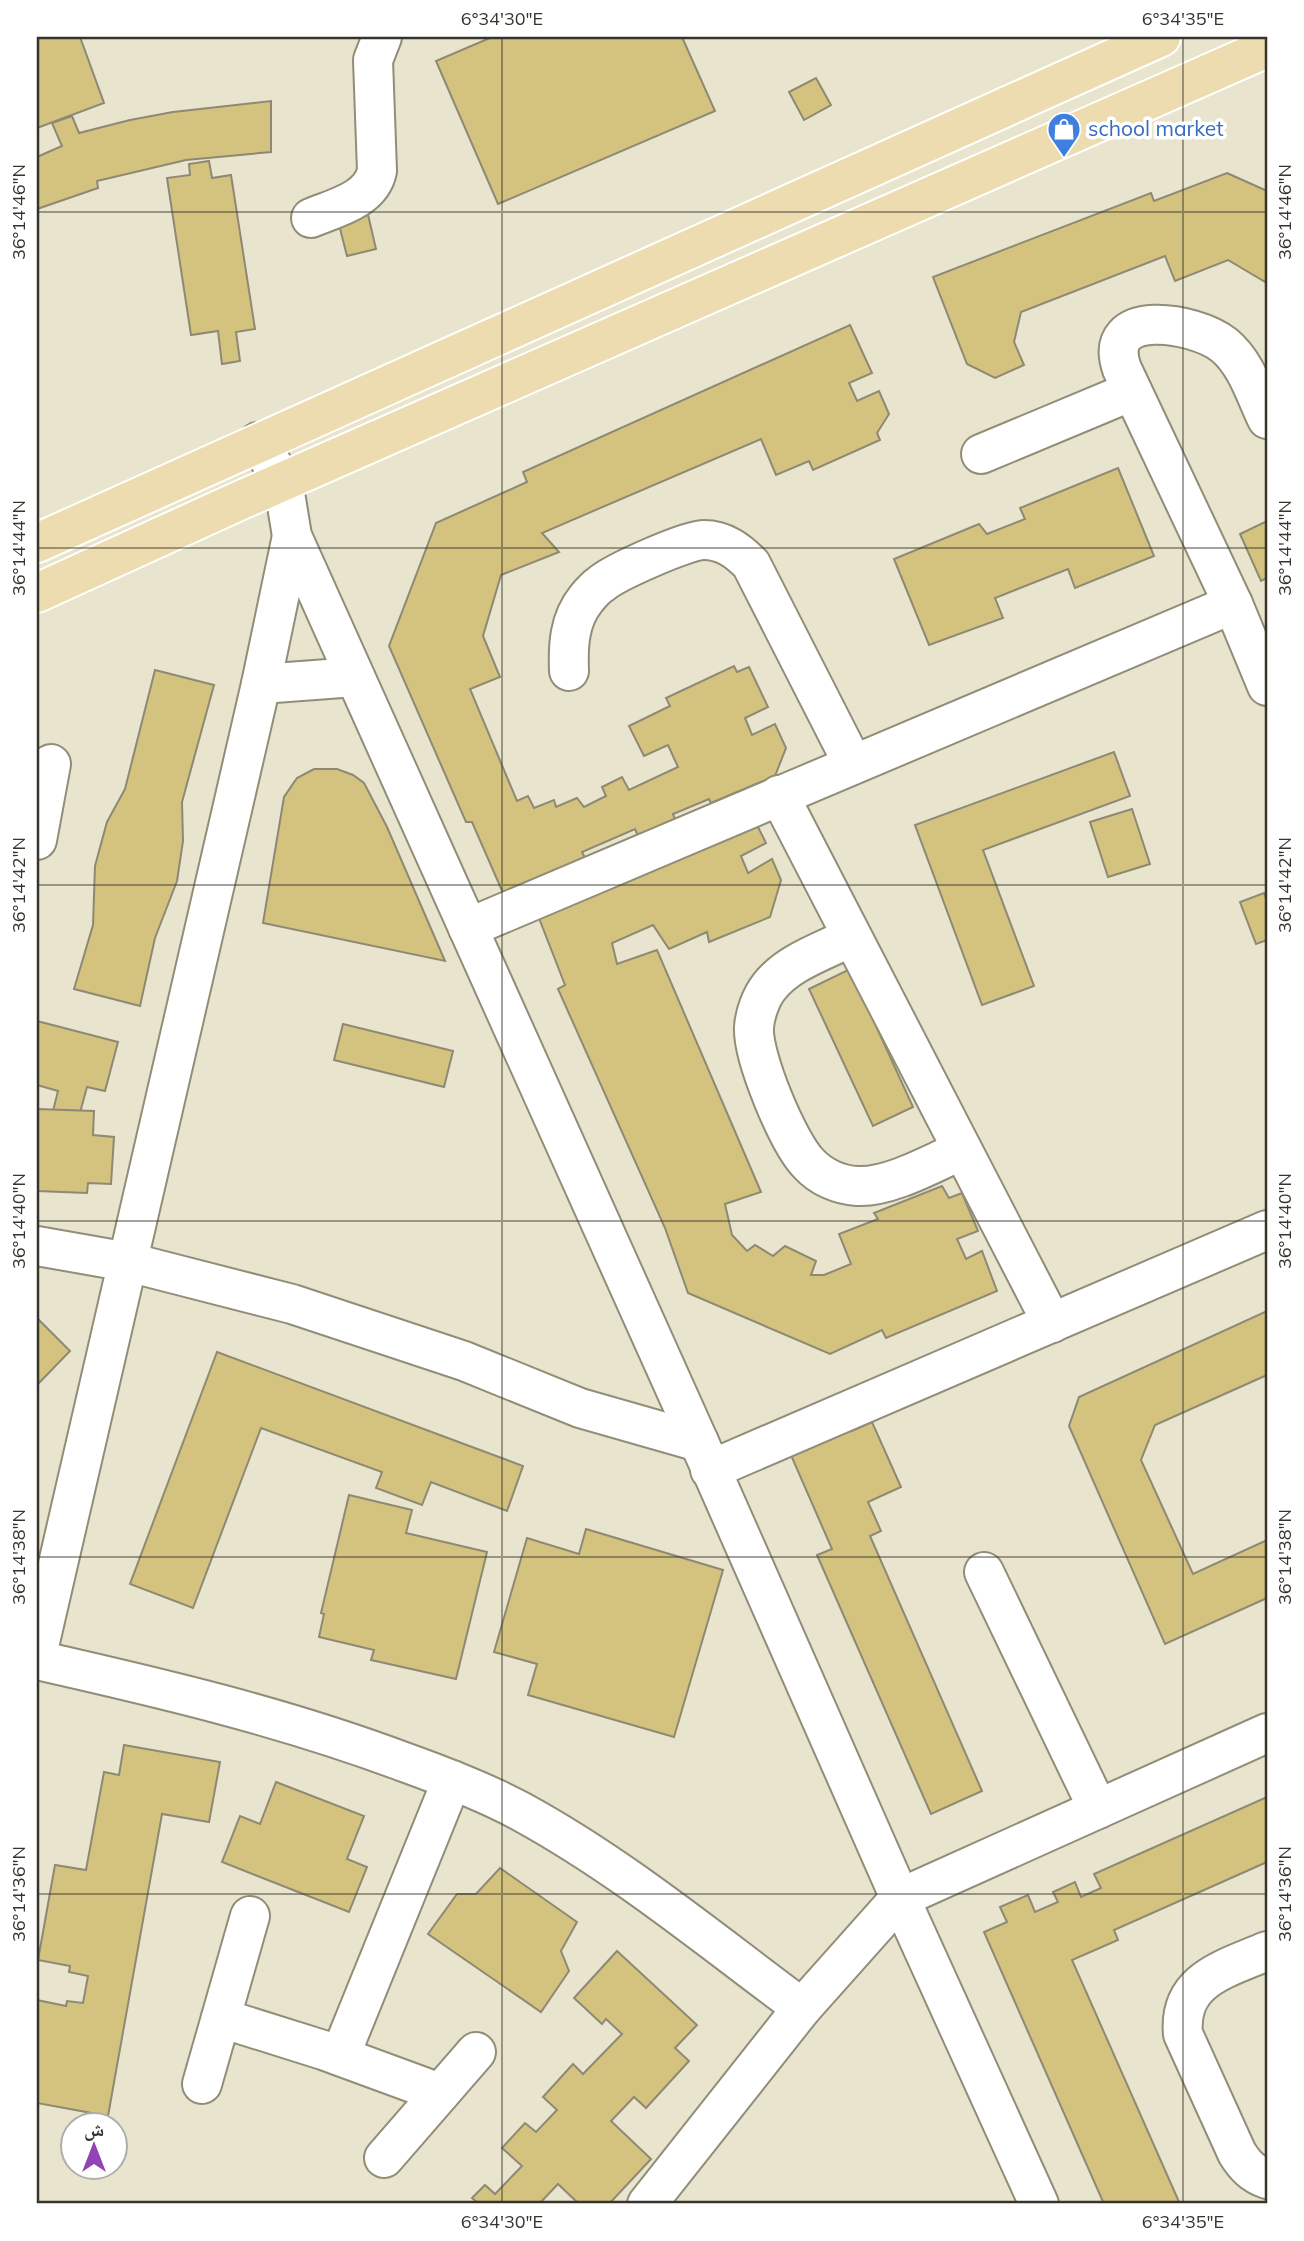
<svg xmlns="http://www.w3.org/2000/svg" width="1304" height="2241" font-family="Mulish,'Noto Naskh Arabic',sans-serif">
<rect width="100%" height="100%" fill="#e9e4cd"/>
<g fill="#d4c37e" stroke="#8e8974" stroke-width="2">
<path d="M37 37H80L104 103 37 128Z"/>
<path d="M492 37H682L715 111 498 204 436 61Z"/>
<path d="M816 78 831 105 804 120 789 92Z"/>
<path d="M271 101V152L186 160 97 181 98 188 37 209V157L62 146 52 123 72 116 79 133 130 120 173 112Z"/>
<path d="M209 161 212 178 231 175 255 329 236 332 240 361 222 364 218 331 191 335 167 178 190 175 189 164Z"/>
<path d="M1227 173 1267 191V283L1228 260 1175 281 1165 256 1021 312 1014 342 1024 365 995 378 967 364 933 277 1151 193 1154 201Z"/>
<path d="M366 206 376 249 347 256 336 213Z"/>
<path d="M850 325 872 373 849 383 857 401 879 391 889 414 877 433 880 440 813 470 809 461 776 475 761 439 542 533 559 552 501 575 483 636 500 677 470 689 517 801 528 796 534 808 554 800 556 807 577 798 584 807 606 796 602 787 622 777 629 790 678 767 668 745 644 756 629 726 670 706 666 698 734 666 737 672 749 667 768 707 745 718 752 735 775 724 786 748 775 776 711 803 709 799 673 814 676 821 638 836 635 829 582 852 585 858 503 893 472 822H466L389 646 436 523 527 482 523 472Z"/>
<path d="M1118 468 1154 556 1075 588 1068 569 995 598 1003 618 929 645 894 559 979 524 987 534 1025 519 1020 508Z"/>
<path d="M1267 521V578L1261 581 1240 534Z"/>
<path d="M155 670 214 685 182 802 183 841 177 881 155 938 140 1006 74 989 93 925 95 866 107 822 125 789Z"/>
<path d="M1114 752 1130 796 983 850 1034 986 982 1005 915 825Z"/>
<path d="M314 769H337L353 775 364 783 387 827 445 961 263 923 284 797 297 778Z"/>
<path d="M1132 809 1150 864 1108 877 1090 822Z"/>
<path d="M755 821 766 843 741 856 748 873 772 859 781 880 770 917 709 942 707 932 669 949 653 925 612 943 617 964 657 950 761 1192 725 1204 732 1235 747 1251 755 1245 773 1256 785 1246 816 1261 811 1275H824L851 1264 839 1234 878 1219 874 1213 942 1186 949 1198 962 1193 978 1231 957 1239 966 1259 982 1251 997 1291 886 1338 882 1330 830 1354 688 1293 665 1228 558 989 565 985 537 913Z"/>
<path d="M1264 893 1267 901V940L1256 944 1240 902Z"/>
<path d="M850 969 913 1107 873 1126 809 989Z"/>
<path d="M37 1021 118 1042 105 1091 87 1087 72 1142 47 1135 58 1091 37 1085Z"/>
<path d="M343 1024 453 1051 444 1087 334 1060Z"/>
<path d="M37 1109 94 1111 93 1135 114 1137 111 1184 88 1183 87 1193 37 1191Z"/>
<path d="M1267 1311V1375L1155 1425 1141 1460 1193 1574 1267 1540V1598L1165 1644 1069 1426 1079 1397Z"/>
<path d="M37 1318 70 1351 37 1385Z"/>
<path d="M217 1352 523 1466 507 1511 431 1482 422 1505 376 1488 382 1472 261 1428 193 1608 130 1584Z"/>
<path d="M848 1420 852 1431 872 1422 901 1487 868 1502 881 1531 870 1536 982 1791 931 1814 817 1555 832 1549 790 1453Z"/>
<path d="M349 1495 412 1510 406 1533 487 1552 456 1679 371 1660 374 1650 319 1637 324 1614 321 1613Z"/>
<path d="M586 1529 723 1570 674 1737 528 1695 537 1664 494 1652 527 1538 579 1554Z"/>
<path d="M124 1745 220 1762 209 1822 162 1814 108 2116 37 2103V2000L66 2006 67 2001 83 2003 88 1976 69 1972 70 1966 38 1960 55 1865 86 1870 104 1772 119 1775Z"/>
<path d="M276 1782 364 1816 347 1859 367 1867 349 1912 222 1862 240 1816 260 1824Z"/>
<path d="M1267 1797V1862L1114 1930 1118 1940 1072 1960 1180 2204H1104L984 1932 1007 1922 1000 1907 1028 1895 1035 1912 1058 1902 1053 1892 1075 1882 1081 1897 1101 1888 1094 1874Z"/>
<path d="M500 1868 577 1922 561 1951 569 1971 541 2012 428 1934 457 1894H476Z"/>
<path d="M617 1951 697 2025 675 2048 689 2061 646 2108 634 2097 611 2121 651 2159 609 2204H579L558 2184 539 2204H479L472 2198 485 2185 495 2194 522 2166 502 2148 525 2123 536 2132 557 2110 543 2097 573 2064 583 2074 622 2034 606 2019 602 2024 574 1998Z"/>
</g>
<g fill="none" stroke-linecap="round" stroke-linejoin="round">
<defs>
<g id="minor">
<path d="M311 218C335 208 371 200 377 171L373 60 382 37"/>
<path d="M1267 419C1255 394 1246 363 1224 345 1195 322 1100 306 1122 369L1233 604 1267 686"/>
<path d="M258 442 283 481 292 536 699 1442 900 1898 1039 2204"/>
<path d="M981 454 1132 391"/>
<path d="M569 671C568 646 569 620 586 599 590 594 595 588 601 584 615 572 687 540 704 540 724 540 738 551 751 564L853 764"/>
<path d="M261 684 355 677"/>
<path d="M779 795 1052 1323"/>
<path d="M37 840 51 764"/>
<path d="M468 928 1233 604"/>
<path d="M851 937C824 951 788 962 769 987 761 997 755 1014 754 1027 752 1056 788 1143 809 1164 821 1177 839 1185 857 1186 889 1188 933 1163 962 1150"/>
<path d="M37 1246 128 1262 292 1304 464 1361 580 1408 699 1442"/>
<path d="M710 1470 1267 1230"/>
<path d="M984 1572 1098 1809"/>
<path d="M37 1655 261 684 292 536"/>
<path d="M37 1660C161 1688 284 1717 404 1762 443 1776 483 1791 520 1811 621 1866 710 1940 802 2008"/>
<path d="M1267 1951C1226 1969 1178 1979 1183 2034L1237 2153C1245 2166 1253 2174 1267 2179"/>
<path d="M221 2018 323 2050 440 2093"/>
<path d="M340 2056 452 1780"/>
<path d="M202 2084 250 1916"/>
<path d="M384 2158 476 2052"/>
<path d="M647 2204 802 2008 900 1898 1267 1733"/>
</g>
<g id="major">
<path d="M37 543 1161 37"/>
<path d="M37 593 241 500 1267 48"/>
</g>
</defs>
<use href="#minor" stroke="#928d78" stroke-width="42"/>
<use href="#major" stroke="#fff" stroke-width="42"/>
<use href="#minor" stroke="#fff" stroke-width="38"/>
<use href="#major" stroke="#ecdcaf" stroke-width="38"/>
</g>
<path fill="none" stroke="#36342b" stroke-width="2" stroke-opacity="0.45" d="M502 37V2204M1183 37V2204M37 212H1267M37 548H1267M37 885H1267M37 1221H1267M37 1557H1267M37 1894H1267"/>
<defs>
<symbol id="shop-pin" viewBox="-11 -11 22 30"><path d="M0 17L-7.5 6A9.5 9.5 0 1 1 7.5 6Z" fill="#3f7fe0" stroke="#fff"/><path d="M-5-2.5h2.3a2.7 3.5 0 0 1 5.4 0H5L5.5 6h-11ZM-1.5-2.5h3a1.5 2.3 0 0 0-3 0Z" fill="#fff"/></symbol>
</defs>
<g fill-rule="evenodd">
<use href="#shop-pin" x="1045" y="110" width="38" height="52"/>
</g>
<g text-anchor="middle" stroke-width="7" stroke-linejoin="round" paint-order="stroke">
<g font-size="21" fill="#366cbe" stroke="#fff" text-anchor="start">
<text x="1088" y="136">school market</text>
</g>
</g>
<rect width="1304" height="2241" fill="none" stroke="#ffffff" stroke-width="77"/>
<g transform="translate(94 2146)"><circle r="33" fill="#ffffff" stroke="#afaeaa" stroke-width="2"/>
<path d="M0-5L12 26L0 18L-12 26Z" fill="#9044b6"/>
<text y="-10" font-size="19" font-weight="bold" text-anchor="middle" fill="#36342b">ش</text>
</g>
<rect x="38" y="38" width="1228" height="2164" fill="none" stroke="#36342b" stroke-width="2.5"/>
<g font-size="18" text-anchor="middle" fill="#36342b">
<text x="502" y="25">6°34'30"E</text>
<text x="1183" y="25">6°34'35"E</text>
<text transform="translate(19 212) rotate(-90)" y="6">36°14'46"N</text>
<text transform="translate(1285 212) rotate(-90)" y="6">36°14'46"N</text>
<text transform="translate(19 548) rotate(-90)" y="6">36°14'44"N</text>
<text transform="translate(1285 548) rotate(-90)" y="6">36°14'44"N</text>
<text transform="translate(19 885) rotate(-90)" y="6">36°14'42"N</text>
<text transform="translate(1285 885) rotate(-90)" y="6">36°14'42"N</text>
<text transform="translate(19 1221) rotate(-90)" y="6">36°14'40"N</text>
<text transform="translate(1285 1221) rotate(-90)" y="6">36°14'40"N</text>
<text transform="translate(19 1557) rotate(-90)" y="6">36°14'38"N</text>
<text transform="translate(1285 1557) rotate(-90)" y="6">36°14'38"N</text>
<text transform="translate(19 1894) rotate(-90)" y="6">36°14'36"N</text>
<text transform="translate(1285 1894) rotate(-90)" y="6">36°14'36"N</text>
<text x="502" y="2228">6°34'30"E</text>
<text x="1183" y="2228">6°34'35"E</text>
</g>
</svg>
